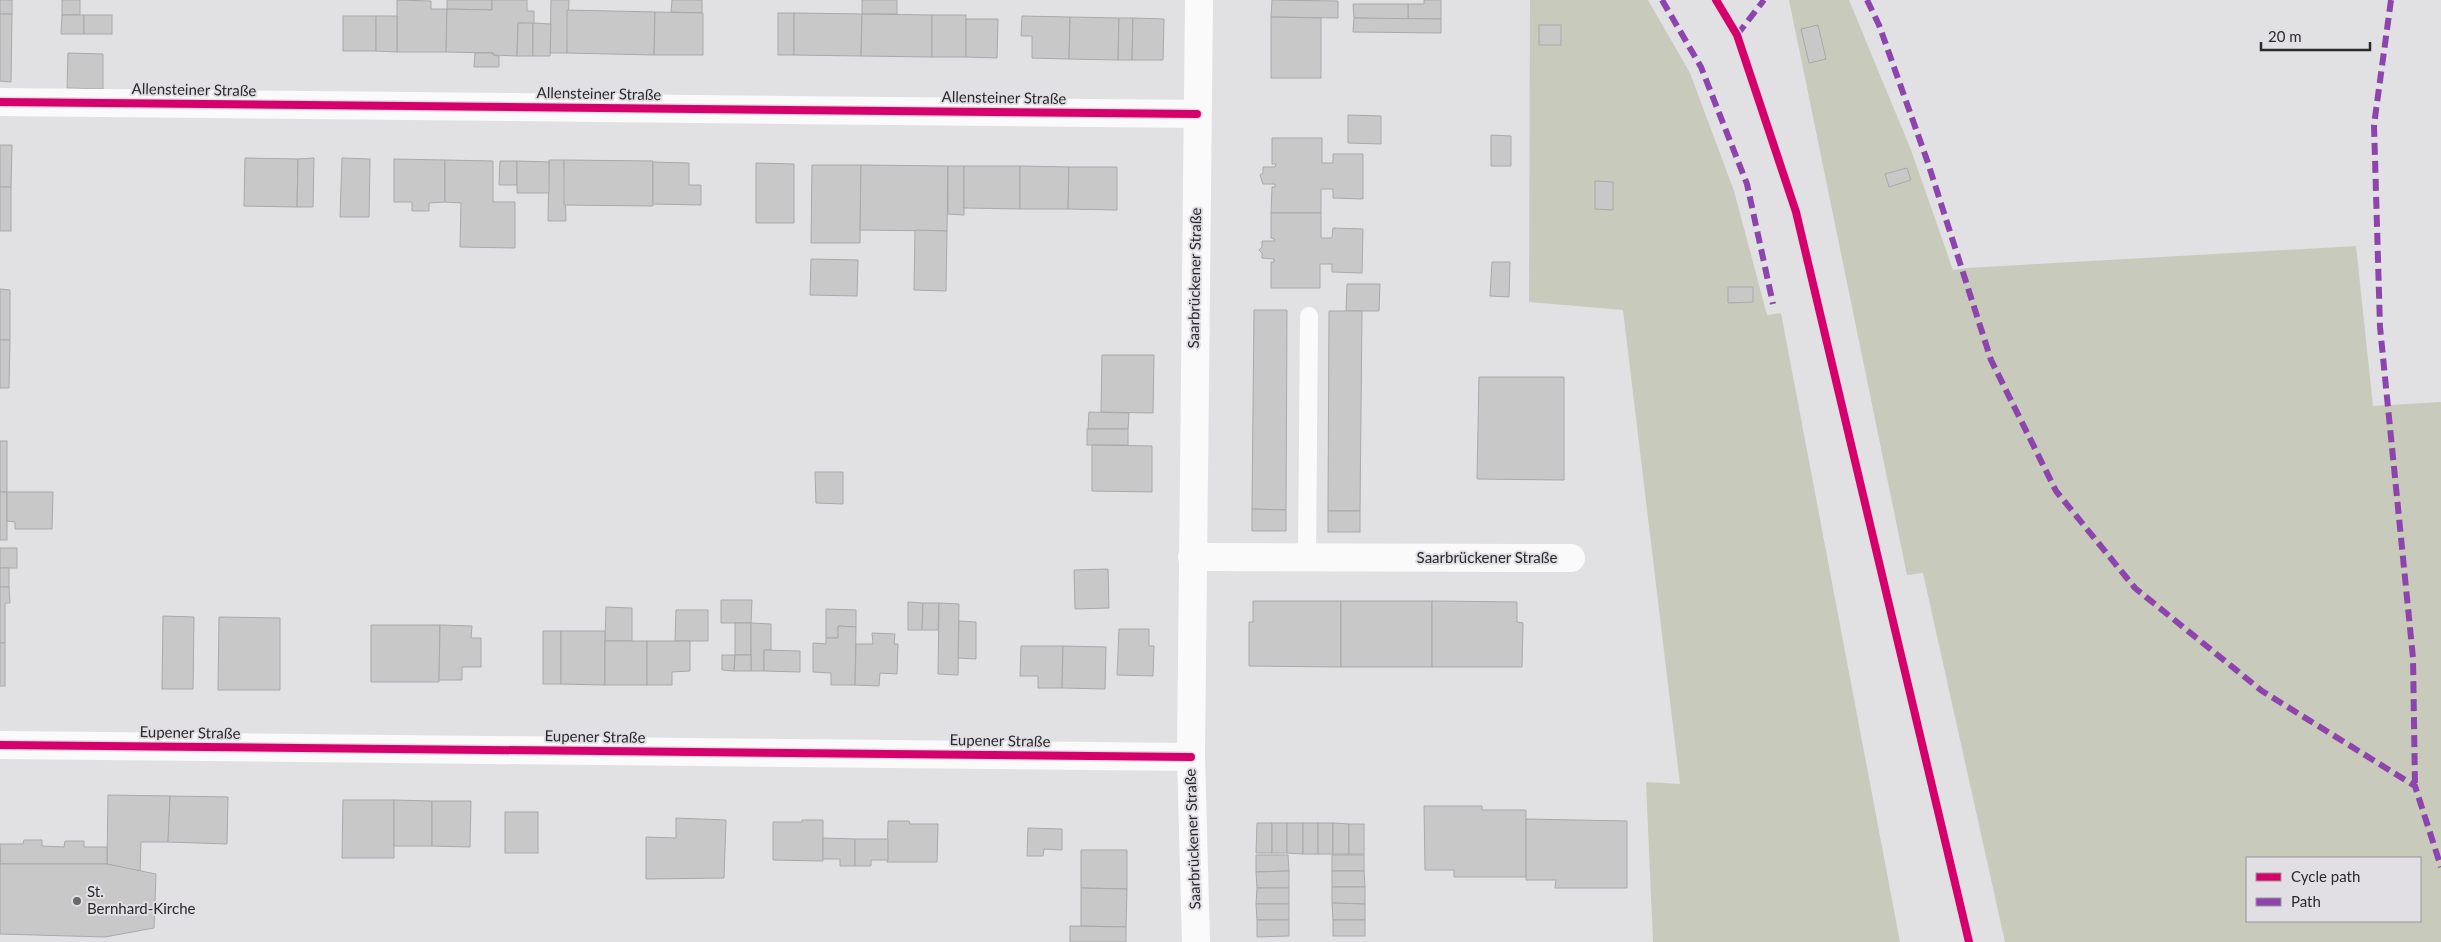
<svg xmlns="http://www.w3.org/2000/svg" width="2441" height="942" font-family="Lato,sans-serif">
<rect width="100%" height="100%" fill="#e1e0e3"/>
<g fill="#c8cabb" fill-rule="evenodd">
<path d="M1530 0H1648L1690 73 1734 191 1767 315 1781 313 1900 942H1653L1646 782 1680 784 1623 310 1529 302Z"/>
<path d="M1789 0H1849L1911 150 1953 270 1968 268 2356 246 2373 406 2441 402V942H2005L1923 573 1907 575ZM2247 858H2420V921H2247Z"/>
</g>
<g fill="#c9c8c9" stroke="#a9a8aa">
<rect x="0" y="0" width="12" height="14"/>
<rect x="62" y="0" width="18" height="15"/>
<path d="M397 0 431 1V9H447L446 52H397Z"/>
<path d="M447 0H492V10L447 9Z"/>
<path d="M492 0H527V11H534V24L518 23 517 56 493 55V53L446 52 447 9 492 10Z"/>
<path d="M551 0H569L567 53H550Z"/>
<path d="M672 0H702V13L671 12Z"/>
<rect x="862" y="0" width="35" height="14"/>
<path d="M1272 0 1338 1V18L1271 17Z"/>
<path d="M1424 0H1441V19H1408V4H1424Z"/>
<path d="M1353 4H1408V19L1354 18Z"/>
<path d="M567 10 655 12 654 55 567 53Z"/>
<path d="M655 12 703 13V55H654Z"/>
<rect x="778" y="13" width="16" height="42"/>
<path d="M794 13 862 14 861 56 794 55Z"/>
<path d="M0 14H12L11 82 0 81Z"/>
<path d="M862 14 932 15V57L861 56Z"/>
<path d="M62 15H84V34H61Z"/>
<rect x="84" y="15" width="28" height="19"/>
<rect x="932" y="15" width="34" height="42"/>
<rect x="343" y="16" width="33" height="35"/>
<path d="M376 16H397V52L376 51Z"/>
<path d="M1022 16 1070 17 1069 59 1032 58V36H1021Z"/>
<path d="M1070 17 1119 18 1118 60 1069 59Z"/>
<path d="M1271 17 1321 18V78H1271Z"/>
<path d="M1119 18H1133L1132 60H1118Z"/>
<path d="M1133 18 1164 19 1163 60H1132Z"/>
<path d="M1354 18 1441 19V33L1353 32Z"/>
<path d="M966 19H998L997 58 966 57Z"/>
<path d="M518 23H533V56H517Z"/>
<path d="M533 23 551 24 550 56H533Z"/>
<rect x="1539" y="25" width="22" height="20"/>
<path d="M1818 25 1826 59 1809 63 1801 29Z"/>
<path d="M68 53 103 54V89L67 88Z"/>
<path d="M475 53H493V55L499 56V67H474Z"/>
<path d="M1348 115 1381 116V144L1348 143Z"/>
<path d="M1491 135 1511 136V166H1491Z"/>
<path d="M1272 138H1322V163H1333V154H1363V199L1333 198V189H1321V213H1271L1272 187H1275V184H1263L1260 175 1263 173V167H1275L1276 164H1272Z"/>
<path d="M0 145H12L11 187H0Z"/>
<path d="M245 158 298 159 297 207 244 206Z"/>
<path d="M314 158 313 207H297L298 159Z"/>
<path d="M342 158 370 159 369 217H340Z"/>
<path d="M394 159 445 160V202L429 203V211H412V202H394Z"/>
<path d="M445 160 493 161V202H515V248L460 247 461 203 445 202Z"/>
<path d="M549 160H564L566 221H548Z"/>
<path d="M564 160 653 161V206L564 205Z"/>
<path d="M500 161H517V185H499Z"/>
<path d="M517 161 549 162V193H517Z"/>
<path d="M653 162 689 163V185H701V205L653 204Z"/>
<path d="M756 163 794 164V223H756Z"/>
<path d="M812 165H861L860 243H811Z"/>
<path d="M861 165 948 166 947 231 860 230Z"/>
<path d="M948 166H964V215L948 214Z"/>
<path d="M964 166H1020V209L964 208Z"/>
<path d="M1020 166 1069 167 1068 209H1020Z"/>
<path d="M1069 167H1117V210L1068 209Z"/>
<path d="M1907 168 1911 180 1889 187 1885 174Z"/>
<path d="M1595 181 1613 182V210L1595 209Z"/>
<rect x="0" y="187" width="11" height="44"/>
<path d="M1271 213H1321V238H1332L1333 228 1363 229 1362 273 1332 272V264H1320V288H1271V262H1274V259L1262 258V253L1259 250 1262 247V241H1275L1274 239 1271 238Z"/>
<path d="M915 230 947 231 946 291 914 290Z"/>
<path d="M811 259 858 260 857 296 810 295Z"/>
<path d="M1492 262H1510L1509 297 1490 296Z"/>
<path d="M1347 284H1380L1379 311H1346Z"/>
<path d="M1728 287H1753V302L1728 303Z"/>
<path d="M0 289 10 290V340H0Z"/>
<path d="M1254 310H1287L1286 510 1252 509Z"/>
<path d="M1329 311H1362L1360 511H1328Z"/>
<path d="M0 340H10L9 388H0Z"/>
<path d="M1102 355H1154L1153 413 1101 412Z"/>
<path d="M1479 377H1564V480L1477 479Z"/>
<path d="M1089 412 1129 413 1128 429H1088Z"/>
<rect x="1087" y="429" width="41" height="16"/>
<rect x="0" y="441" width="7" height="51"/>
<path d="M1092 445 1152 446V492L1092 491Z"/>
<path d="M815 472H843V504L816 503Z"/>
<rect x="0" y="492" width="7" height="48"/>
<path d="M7 492H53L52 529H15V522L7 521Z"/>
<path d="M1252 509 1286 510V531H1252Z"/>
<rect x="1328" y="511" width="32" height="21"/>
<rect x="0" y="548" width="17" height="20"/>
<rect x="0" y="568" width="9" height="19"/>
<path d="M1108 569 1109 608 1075 609 1074 570Z"/>
<path d="M0 587H9L10 603H5V643H0Z"/>
<path d="M721 600H752L751 623H721Z"/>
<path d="M1253 601H1341V667L1249 666V622H1253Z"/>
<rect x="1341" y="601" width="91" height="66"/>
<path d="M1432 601 1517 602V622L1523 623 1522 667H1432Z"/>
<path d="M908 602 923 603 922 630H908Z"/>
<path d="M923 603H939L938 630H922Z"/>
<path d="M939 603 959 604 958 675 938 674Z"/>
<path d="M606 607 632 608V641H605Z"/>
<path d="M826 609 856 610V627L838 626V638H826Z"/>
<path d="M676 610H708V641H675Z"/>
<path d="M163 616 194 617 193 689H162Z"/>
<path d="M219 617 280 618V690H218Z"/>
<path d="M959 621 976 622V659L958 658Z"/>
<rect x="735" y="623" width="16" height="32"/>
<path d="M751 623 771 624V650H764V671H751Z"/>
<path d="M371 625H440L439 682H371Z"/>
<path d="M440 625 472 626 471 638H481V667H462V680H439Z"/>
<path d="M838 626 856 627 855 685H831V673L813 672V643L826 644V638H838Z"/>
<path d="M1119 629H1149V646H1154L1153 676 1117 675Z"/>
<rect x="543" y="631" width="18" height="53"/>
<path d="M561 631H605V685L561 684Z"/>
<path d="M872 633 895 634 894 644H898L897 674 880 673 879 686 855 685 856 644H873Z"/>
<rect x="605" y="641" width="42" height="44"/>
<path d="M647 641H690V671L672 672V685H647Z"/>
<rect x="0" y="643" width="5" height="43"/>
<path d="M1021 646H1063L1062 688H1038V676H1020Z"/>
<path d="M1063 646 1106 647 1105 689 1062 688Z"/>
<path d="M764 650 800 651V672L764 671Z"/>
<path d="M722 655H735L734 671 722 670Z"/>
<path d="M735 655H751V671H734Z"/>
<path d="M108 795 170 796 168 842H141L140 872 107 864Z"/>
<path d="M170 796 228 797 227 844 168 842Z"/>
<path d="M343 800H394V858H342Z"/>
<path d="M394 800 432 801V846H394Z"/>
<path d="M432 801H471L470 847 432 846Z"/>
<path d="M1424 806H1482V810H1526V877H1454V870H1425Z"/>
<rect x="505" y="812" width="33" height="41"/>
<path d="M676 818 726 820 724 878 646 879V837L676 838Z"/>
<path d="M1526 819 1627 821V888H1555L1556 880H1526Z"/>
<path d="M802 820H823V861L773 860V822H802Z"/>
<path d="M888 821H909L910 824H938L937 862H887Z"/>
<path d="M1257 823H1272V853H1256Z"/>
<rect x="1272" y="823" width="15" height="30"/>
<path d="M1287 823H1303V854L1287 853Z"/>
<rect x="1303" y="823" width="15" height="31"/>
<rect x="1318" y="823" width="15" height="31"/>
<path d="M1333 823 1349 824V854H1333Z"/>
<rect x="1349" y="824" width="15" height="30"/>
<path d="M1028 828 1062 829V850L1044 849 1043 856H1027Z"/>
<path d="M823 838 855 839V866H840V859H823Z"/>
<path d="M855 839H888V860H871V866H855Z"/>
<path d="M24 840H42V846L64 847 65 841H84V847H107V864H0V844H23Z"/>
<path d="M0 848V864H107L156 874 154 928 105 937 0 934Z"/>
<path d="M1081 850H1127V889L1081 888Z"/>
<path d="M1256 855H1288L1289 871 1256 872Z"/>
<rect x="1332" y="855" width="32" height="16"/>
<path d="M1289 871V888H1257L1256 872Z"/>
<path d="M1332 871H1364L1365 887H1332Z"/>
<path d="M1332 887H1365V904L1332 903Z"/>
<path d="M1081 888 1127 889 1126 927 1081 926Z"/>
<path d="M1257 888H1289V904H1256Z"/>
<path d="M1332 903 1365 904V920H1333Z"/>
<path d="M1256 904H1289V920H1257Z"/>
<path d="M1257 920H1289V936L1257 937Z"/>
<rect x="1333" y="920" width="32" height="16"/>
<path d="M1070 926 1126 927V942H1070Z"/>
</g>
<g fill="none" stroke-linecap="round" stroke-linejoin="round">
<path stroke="#fafafb" stroke-width="18" d="M1307 558 1309 316"/>
<g stroke="#fafafb" stroke-width="28">
<path d="M0 102 1197 114"/>
<path d="M1192 557 1571 558"/>
<path d="M0 745 1191 757"/>
<path d="M1196 942 1191 757 1199 0"/>
</g>
<g stroke="#8e44ad" stroke-width="6" stroke-dasharray="12 6" stroke-linecap="butt">
<path d="M1662 0 1701 67 1747 184 1773 304"/>
<path d="M1867 0 1879 25 1928 163 1991 360 2056 491 2135 588 2262 691 2415 786 2441 867"/>
<path d="M2391 0 2374 125 2380 327 2413 658 2415 786"/>
<path d="M1737 35 1764 0"/>
</g>
<defs>
<g id="cycleway">
<path d="M1716 0 1737 35 1796 212 1969 942"/>
<path d="M0 102 1197 114"/>
<path d="M0 745 1191 757"/>
</g>
</defs>
<use href="#cycleway" stroke="#e1dfe4" stroke-width="11"/>
<use href="#cycleway" stroke="#d6006c" stroke-width="8"/>
</g>
<circle fill="#6a696b" stroke="#e1dfe4" stroke-width="2" cx="77" cy="901" r="5"/>
<g text-anchor="middle" stroke-width="4" stroke-linejoin="round" paint-order="stroke">
<g font-size="15" fill="#2a292b" stroke="#e1dfe4">
<text transform="translate(194 90) rotate(1)" y="5">Allensteiner Straße</text>
<text transform="translate(599 94) rotate(1)" y="5">Allensteiner Straße</text>
<text transform="translate(1004 98) rotate(1)" y="5">Allensteiner Straße</text>
<text transform="translate(1195 278) rotate(-89)" y="5">Saarbrückener Straße</text>
<text x="1487" y="563">Saarbrückener Straße</text>
<text transform="translate(190 733) rotate(1)" y="5">Eupener Straße</text>
<text transform="translate(595 737) rotate(1)" y="5">Eupener Straße</text>
<text transform="translate(1000 741) rotate(1)" y="5">Eupener Straße</text>
<text transform="translate(1193 839) rotate(-92)" y="5">Saarbrückener Straße</text>
</g>
<g font-size="15" fill="#2a292b" stroke="#e1dfe4" text-anchor="start">
<text x="87" y="897">St.<tspan x="87" dy="17">Bernhard-Kirche</tspan></text>
</g>
</g>
<rect x="2246" y="857" width="175" height="65" fill="#e1dfe4" stroke="#98969a"/>
<rect x="2256" y="873" width="25" height="8" fill="#d6006c" stroke="#98969a"/>
<text x="2291" y="882" font-size="15" fill="#2a292b">Cycle path</text>
<rect x="2256" y="898" width="25" height="8" fill="#8e44ad" stroke="#98969a"/>
<text x="2291" y="907" font-size="15" fill="#2a292b">Path</text>
<path d="M2261 42v8h109v-8" fill="none" stroke="#2a292b" stroke-width="2.5"/>
<text x="2268" y="42" font-size="15" fill="#2a292b" stroke="#e1dfe4" stroke-width="4" paint-order="stroke">20 m</text>
</svg>
